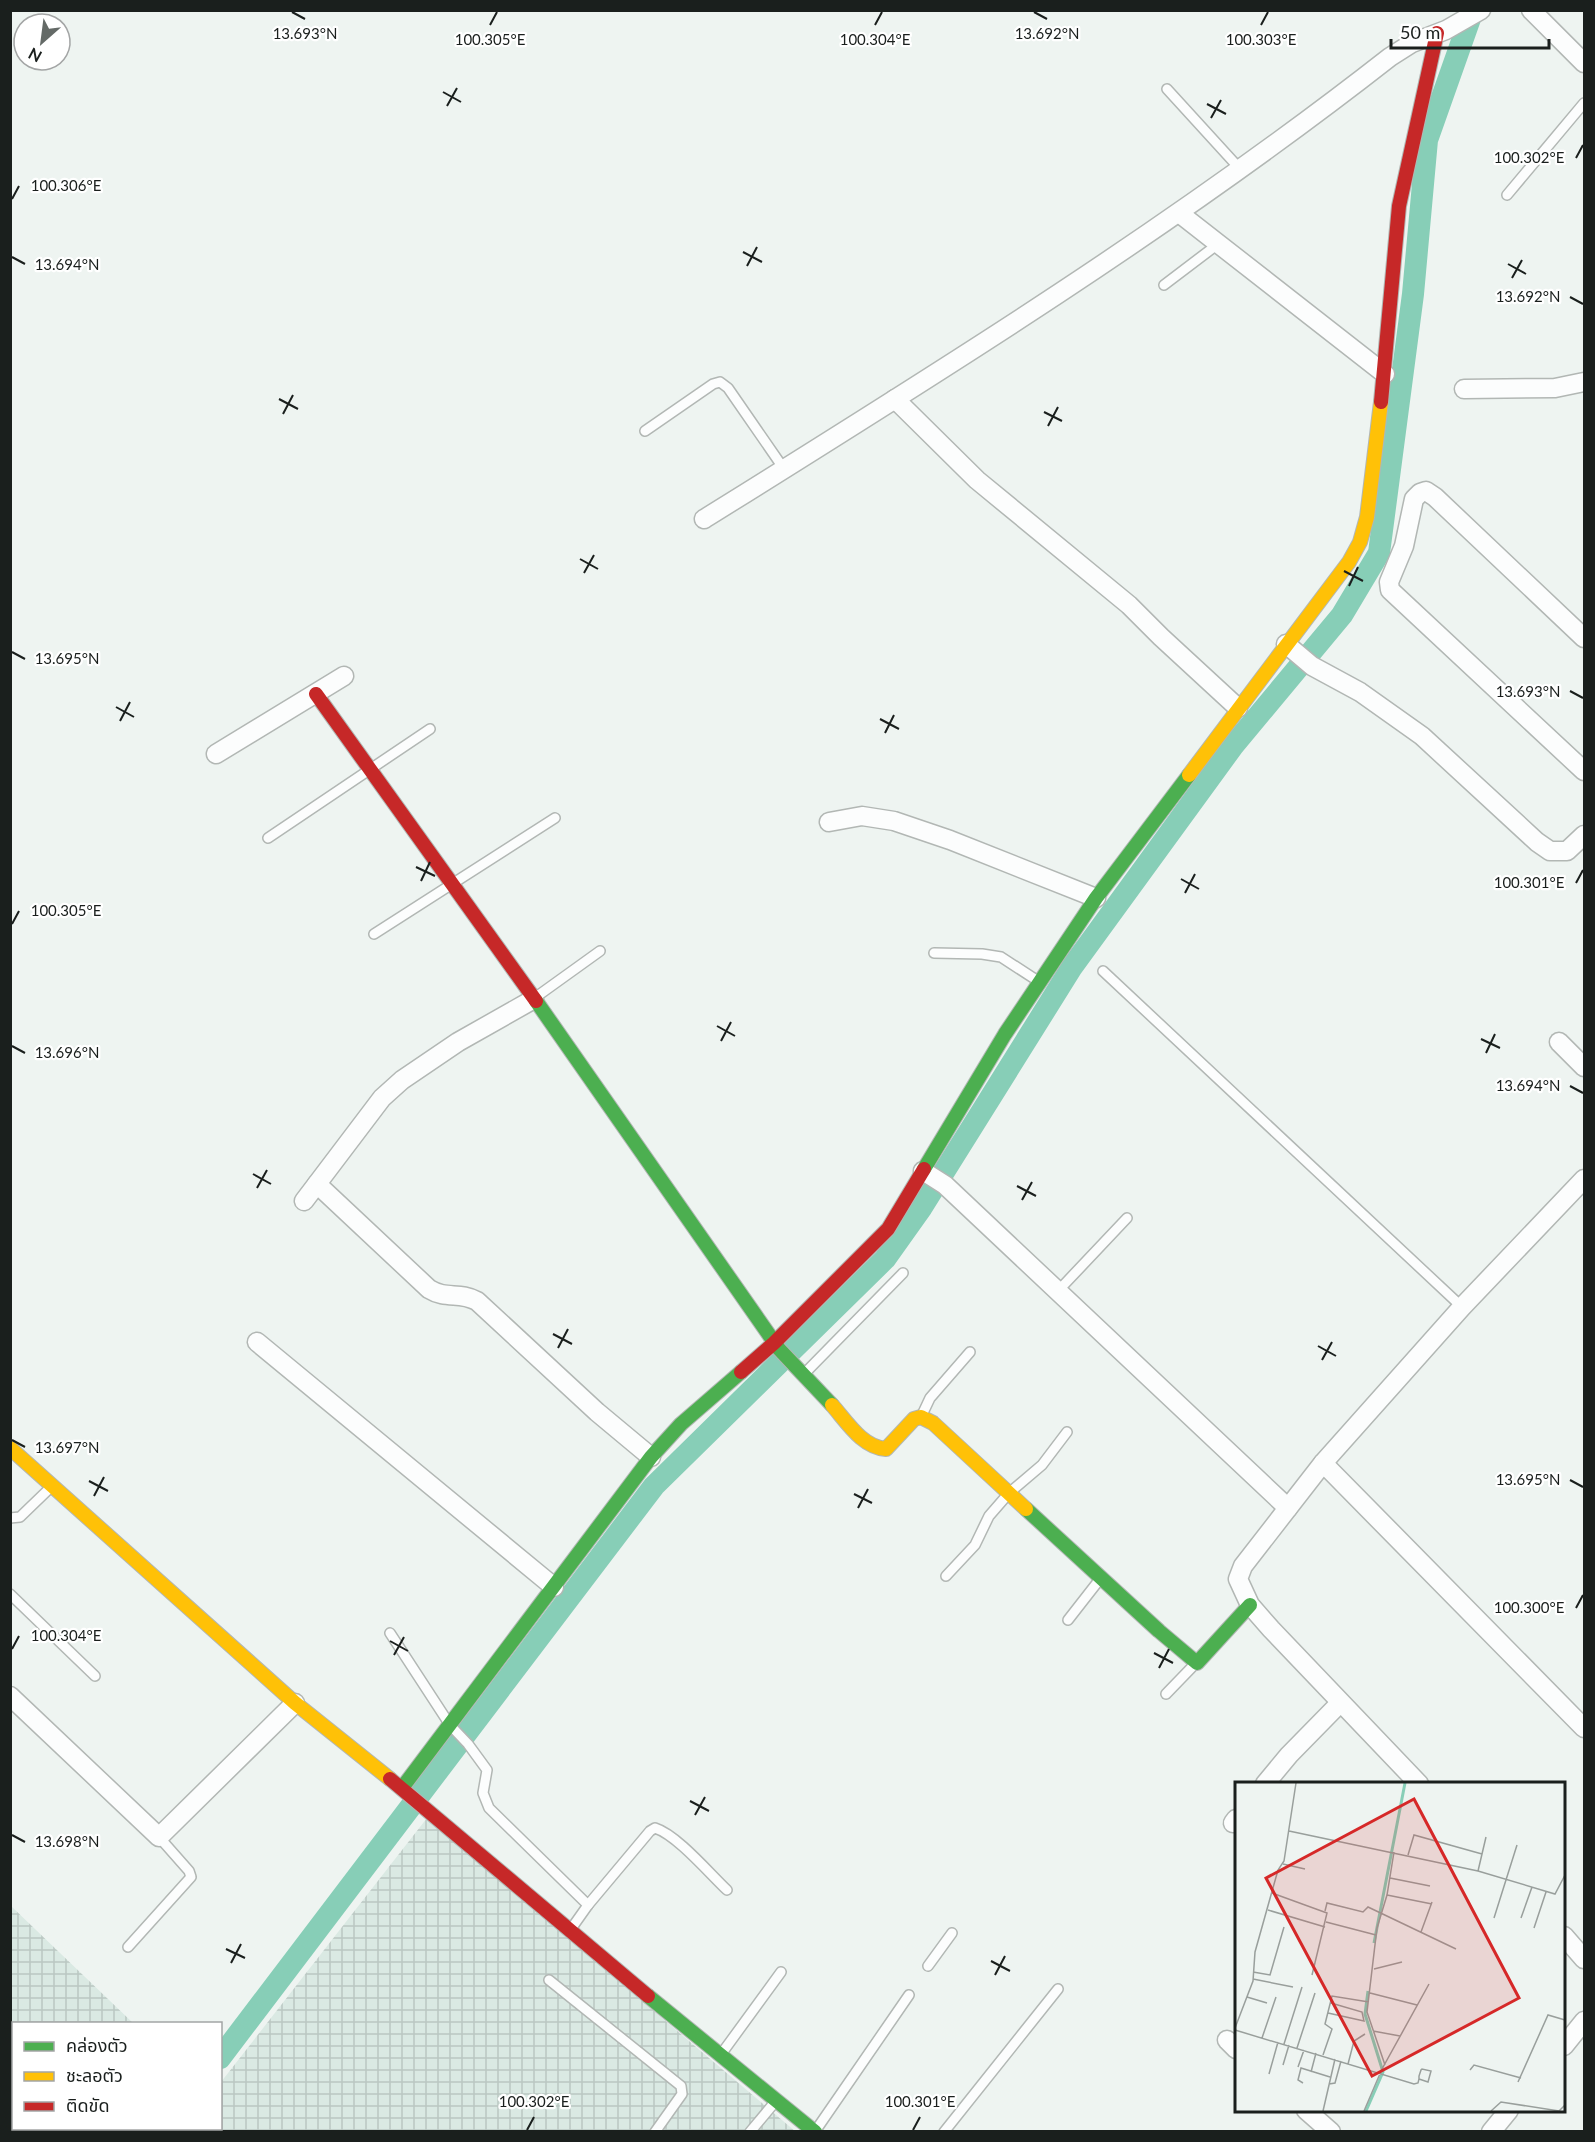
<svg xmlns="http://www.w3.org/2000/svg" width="1595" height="2142" font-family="Lato,'Noto Sans Thai',sans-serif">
<defs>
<pattern id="industrial-grid" width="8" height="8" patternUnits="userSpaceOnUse" patternTransform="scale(1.5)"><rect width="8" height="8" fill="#dae9e3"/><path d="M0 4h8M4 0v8" fill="none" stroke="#bac7c2"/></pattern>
</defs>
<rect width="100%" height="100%" fill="#eef4f1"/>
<g fill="url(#industrial-grid)">
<path d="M427 1818 796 2132H182L184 2129 220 2128 221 2082Z"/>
<path d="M11 1906 133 2023 14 2024V2128L144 2129 142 2131H11Z"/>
</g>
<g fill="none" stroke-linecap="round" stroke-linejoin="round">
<g stroke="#87ceb7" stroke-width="22">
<path d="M220 2058 654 1486 885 1259 922 1207 1072 967 1233 746 1342 615 1379 553 1413 294 1427 140 1473 10"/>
<path d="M164 2132 166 2128"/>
</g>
<defs>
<g id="lane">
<path d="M1167 89 1240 169"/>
<path d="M1507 195 1584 103"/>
<path d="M1164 285 1218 244"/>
<path d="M645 431 713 384 720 382 728 388 784 469"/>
<path d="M268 838 430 729"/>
<path d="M374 934 555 818"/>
<path d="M934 953 982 954 1001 957 1038 981"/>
<path d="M1103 971 1462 1307"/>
<path d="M536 997 600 951"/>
<path d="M1058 1291 1127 1218"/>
<path d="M804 1374 903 1273"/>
<path d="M922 1415 930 1398 970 1352"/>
<path d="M10 1518 20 1517 50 1488"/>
<path d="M946 1576 975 1545 989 1516 1009 1493 1042 1465 1067 1432"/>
<path d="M10 1594 95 1676"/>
<path d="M1068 1620 1100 1579"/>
<path d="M390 1633 450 1725 468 1744 487 1770 483 1793 489 1808 588 1905"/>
<path d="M1166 1694 1195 1664"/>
<path d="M571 1929 588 1905 650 1831 655 1828C677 1835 709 1873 727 1890"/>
<path d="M128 1947 191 1877 189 1871 159 1837"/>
<path d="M928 1966 952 1933"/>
<path d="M549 1980 681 2086 682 2094 655 2132"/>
<path d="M722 2053 781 1972"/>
<path d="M816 2130 909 1995"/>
<path d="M750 2132 775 2102"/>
<path d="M944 2132 1058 1989"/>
</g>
<g id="street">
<path d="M1531 10 1584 63"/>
<path d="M1179 213 1385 374"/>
<path d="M1464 389 1555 388 1584 382"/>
<path d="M895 399 977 480 1129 605 1161 637 1238 708"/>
<path d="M704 519C938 373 1173 227 1390 57L1412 43 1446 30 1481 10"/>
<path d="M1584 638 1435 497 1426 491 1420 493 1414 499 1404 546 1389 582 1390 590 1584 771"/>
<path d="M1286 644 1312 666 1360 692 1422 736 1537 842 1550 851H1567L1584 835"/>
<path d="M216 754 344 676"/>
<path d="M829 822 862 816 894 821 950 840 1096 898"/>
<path d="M1559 1042 1584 1067"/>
<path d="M923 1171 945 1185 1288 1508"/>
<path d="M317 1184 429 1289C447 1300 459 1291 477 1301L597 1412 651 1457"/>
<path d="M304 1201 382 1098 402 1080 458 1042 534 999"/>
<path d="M257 1342 554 1587"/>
<path d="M1323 1463 1584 1728"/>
<path d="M10 1696 159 1837 295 1703"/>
<path d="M1265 1784 1289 1755 1340 1703"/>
<path d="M1419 1784 1271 1629 1250 1605 1238 1579 1243 1566 1323 1463 1462 1307 1584 1179"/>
<path d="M1233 1823 1236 1819"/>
<path d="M1564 1936 1584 1959"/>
<path d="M1227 2040 1236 2049"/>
<path d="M1564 2046 1584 2021"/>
<path d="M1306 2110 1331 2132"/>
<path d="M1491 2132 1509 2110"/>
</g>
<g id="fast">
<path d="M536 1001 779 1349 832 1405"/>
<path d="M924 1169 1005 1034 1096 898 1189 775"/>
<path d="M1026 1509 1159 1631 1197 1663 1250 1605"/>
<path d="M402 1788 651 1457 681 1424 741 1372"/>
<path d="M648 1996 815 2132"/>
</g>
<g id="slow">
<path d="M1189 775 1349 562 1360 542 1367 517 1381 402"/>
<path d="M832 1405C847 1422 862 1447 886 1449L914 1419 921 1417 933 1423 1026 1509"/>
<path d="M10 1448 295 1703 390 1779"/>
</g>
<g id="jam">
<path d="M1381 402 1399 206 1437 33"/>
<path d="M316 694 536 1001"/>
<path d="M741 1372 774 1343 888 1229 924 1169"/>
<path d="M390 1779 648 1996"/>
</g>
</defs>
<use href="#lane" stroke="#b2b7b4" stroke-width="12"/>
<use href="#street" stroke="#b2b7b4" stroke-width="21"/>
<use href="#fast" stroke="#b2b7b4" stroke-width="16"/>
<use href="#slow" stroke="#b2b7b4" stroke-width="16"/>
<use href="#jam" stroke="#b2b7b4" stroke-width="16"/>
<use href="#lane" stroke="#fcfdfd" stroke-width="9"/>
<use href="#street" stroke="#fcfdfd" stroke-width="18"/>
<use href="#fast" stroke="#4caf50" stroke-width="14"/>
<use href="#slow" stroke="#ffc107" stroke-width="14"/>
<use href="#jam" stroke="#c62828" stroke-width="14"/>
</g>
<path fill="none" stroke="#1a1f1d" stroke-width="2" d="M292 12 305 19M1034 12 1047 19M490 25 497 12M875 25 882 12M1261 25 1268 12M443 92 461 102M1207 104 1226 114M447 106 457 88M1211 118 1221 100M1576 158 1583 145M12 199 19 186M743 252 762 262M12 257 25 264M1508 264 1526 274M747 266 757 247M1512 278 1522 260M1570 297 1583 304M279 399 298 409M1044 412 1062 421M283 414 293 395M1048 426 1058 407M580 559 598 569M1344 571 1363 581M584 573 594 555M1349 586 1358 567M12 652 25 659M1570 691 1583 698M116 707 134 717M880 719 899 729M120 721 130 702M885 733 894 715M416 867 435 876M1181 879 1199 889M421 881 430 862M1576 883 1583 870M1185 893 1195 874M12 924 19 911M717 1026 735 1036M1481 1039 1500 1048M721 1041 731 1022M12 1046 25 1053M1486 1053 1495 1034M1570 1086 1583 1093M253 1174 271 1184M1017 1186 1036 1196M257 1188 267 1170M1022 1200 1032 1182M553 1334 572 1344M1318 1346 1336 1356M558 1348 568 1329M1322 1360 1332 1342M12 1440 25 1447M1570 1480 1583 1487M89 1481 108 1491M854 1494 872 1503M94 1496 104 1477M858 1508 868 1489M1576 1608 1583 1595M390 1641 408 1651M12 1649 19 1636M1154 1653 1173 1663M394 1655 404 1637M1159 1668 1169 1649M690 1801 709 1811M695 1815 705 1797M12 1835 25 1842M226 1949 245 1958M991 1961 1010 1971M231 1963 241 1944M995 1975 1005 1956M527 2130 534 2117M913 2130 920 2117"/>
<g transform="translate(1235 1782)">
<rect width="330" height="330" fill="#eef4f1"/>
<path fill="none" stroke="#87ceb7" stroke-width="3" d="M139 161 170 1M131 329 148 290 130 232 133 209"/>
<path fill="none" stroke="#999f9c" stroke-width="1.5" d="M54 49 243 89 320 112 330 93M173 73 179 53 247 72M48 82 70 87M243 89 251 55M155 96 195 104M37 111 92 131 77 193M152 113 197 122M33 128 90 145M90 129 92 121 128 130 133 125 221 167M259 136 282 63M286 136 297 105M91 140 141 153M299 146 311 110M186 150 197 120M139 187 167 180M18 190 35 193 49 145M18 197 58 205M135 211 182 223M12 215 32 221M93 231 129 239 127 230 96 221M0 246 18 199 20 170 43 88 49 79 61 1M0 248 179 302 183 301 184 297V294L186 288 187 287 196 289 193 300 184 297M138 249 165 254M27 256 41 215M49 262 67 205M62 266 80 211M88 273 97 247 90 242 97 214 134 220M113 282 119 259 130 252M48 283 54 263M150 283 132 230 142 146 152 113 159 70M63 285 69 268M235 288 239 283 286 296M76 290 81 271M34 292 43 260M283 300 313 233 330 238M68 301 63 298 66 286 95 295M94 302 100 301 106 279M88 329 100 277M129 329 147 287 194 202M256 329 266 320 324 329 330 323"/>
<path fill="#d62828" fill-opacity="0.15" stroke="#d62828" stroke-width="3" d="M179 17 284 216 137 294 31 96Z"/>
<rect width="330" height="330" fill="none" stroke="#1a1f1d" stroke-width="3"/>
</g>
<g font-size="15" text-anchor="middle" fill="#1a1f1d" stroke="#fff" stroke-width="4.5" stroke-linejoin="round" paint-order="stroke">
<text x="305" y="39">13.693°N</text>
<text x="1047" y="39">13.692°N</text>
<text x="490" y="45">100.305°E</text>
<text x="875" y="45">100.304°E</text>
<text x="1261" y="45">100.303°E</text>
<text x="1529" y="163">100.302°E</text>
<text x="66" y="191">100.306°E</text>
<text x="67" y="270">13.694°N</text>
<text x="1528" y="302">13.692°N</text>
<text x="67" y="664">13.695°N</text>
<text x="1528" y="697">13.693°N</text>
<text x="1529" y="888">100.301°E</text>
<text x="66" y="916">100.305°E</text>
<text x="67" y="1058">13.696°N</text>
<text x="1528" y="1091">13.694°N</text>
<text x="67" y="1453">13.697°N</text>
<text x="1528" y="1485">13.695°N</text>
<text x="1529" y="1613">100.300°E</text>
<text x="66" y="1641">100.304°E</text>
<text x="67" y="1847">13.698°N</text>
<text x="534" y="2107">100.302°E</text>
<text x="920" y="2107">100.301°E</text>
</g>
<rect width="1595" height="2142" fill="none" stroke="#1a1f1d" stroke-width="24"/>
<rect x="12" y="2022" width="210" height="108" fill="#ffffff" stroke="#a3a5a5" stroke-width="1.5"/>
<rect x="24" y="2042" width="30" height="9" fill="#4caf50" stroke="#a3a5a5" stroke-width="1.5"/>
<text x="66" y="2052" font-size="18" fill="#1a1f1d">คล่องตัว</text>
<rect x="24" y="2072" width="30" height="9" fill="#ffc107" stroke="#a3a5a5" stroke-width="1.5"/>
<text x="66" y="2082" font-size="18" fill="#1a1f1d">ชะลอตัว</text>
<rect x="24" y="2102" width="30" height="9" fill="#c62828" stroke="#a3a5a5" stroke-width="1.5"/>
<text x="66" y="2112" font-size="18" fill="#1a1f1d">ติดขัด</text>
<g transform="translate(42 42) rotate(208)"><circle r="28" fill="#ffffff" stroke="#a3a5a5" stroke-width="1.5"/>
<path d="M0-4.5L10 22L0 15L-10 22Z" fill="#646a67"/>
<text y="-9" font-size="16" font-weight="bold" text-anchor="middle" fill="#1a1f1d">N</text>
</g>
<path d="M1391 39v9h158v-9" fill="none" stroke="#1a1f1d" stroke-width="3"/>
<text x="1400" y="39" font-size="18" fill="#1a1f1d" stroke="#ffffff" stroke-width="4.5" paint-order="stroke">50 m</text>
</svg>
